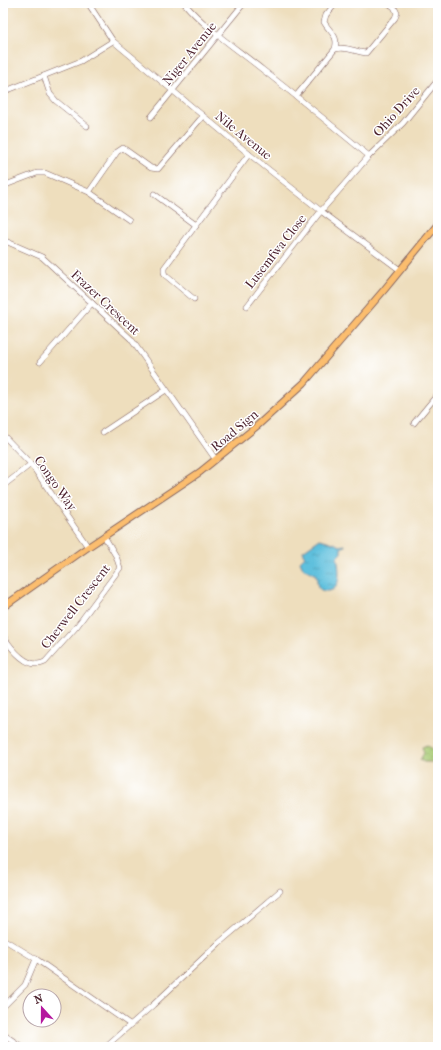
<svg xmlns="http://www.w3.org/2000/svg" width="441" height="1050" font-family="'IM FELL French Canon',serif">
<defs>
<pattern id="grass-dots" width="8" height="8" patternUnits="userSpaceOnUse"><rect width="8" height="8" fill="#a7ca73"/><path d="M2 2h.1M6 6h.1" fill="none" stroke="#91ad64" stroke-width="1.8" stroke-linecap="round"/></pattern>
<pattern id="water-ripples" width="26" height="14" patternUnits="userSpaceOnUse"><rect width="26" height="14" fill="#5fc0dd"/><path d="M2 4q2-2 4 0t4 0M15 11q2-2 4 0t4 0" fill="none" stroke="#509bb3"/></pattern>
</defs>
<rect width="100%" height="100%" fill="#fff"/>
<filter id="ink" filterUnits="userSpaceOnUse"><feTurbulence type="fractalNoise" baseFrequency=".025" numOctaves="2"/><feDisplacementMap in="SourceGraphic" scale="8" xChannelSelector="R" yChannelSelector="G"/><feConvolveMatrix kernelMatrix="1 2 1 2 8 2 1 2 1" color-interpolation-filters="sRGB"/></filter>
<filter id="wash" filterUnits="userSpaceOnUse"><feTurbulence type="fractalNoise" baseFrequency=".012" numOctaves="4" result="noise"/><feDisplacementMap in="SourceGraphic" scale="16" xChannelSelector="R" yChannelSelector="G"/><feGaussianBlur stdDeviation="0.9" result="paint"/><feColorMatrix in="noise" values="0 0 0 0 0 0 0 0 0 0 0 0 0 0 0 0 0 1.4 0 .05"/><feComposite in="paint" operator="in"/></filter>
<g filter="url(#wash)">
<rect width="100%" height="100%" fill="#eedebd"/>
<path fill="url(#grass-dots)" stroke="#78744f" d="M427 745 434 750 437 758 435 762H424L420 760 424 753 422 747Z"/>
<path fill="url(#water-ripples)" stroke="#547084" d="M320 539 334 543 339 546 345 545V546L341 548V553L337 557C339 567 343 592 326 591 323 591 320 590 318 587 317 583 317 578 316 575L303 568 300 561 305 556 303 554V551Z"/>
</g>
<g filter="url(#ink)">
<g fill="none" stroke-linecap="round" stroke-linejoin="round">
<defs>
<g id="minor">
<path d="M88 3 113 41 249 154 321 211 400 270"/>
<path d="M184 3C205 28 237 49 263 70 299 98 334 127 369 156"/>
<path d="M335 49C348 46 354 52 366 53L395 18 397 13 394 7 388 3"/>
<path d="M44 76 50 94 56 101 87 126"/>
<path d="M3 92 81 61 113 41"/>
<path d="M296 96 335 49C339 35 330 33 324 22L326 15 336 3"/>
<path d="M151 117 244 3"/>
<path d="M3 186 37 173H45L89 192 129 220"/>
<path d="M89 192 117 152 123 148 151 168 158 169 203 116"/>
<path d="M154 194 196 225"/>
<path d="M3 240 42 257 131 339 216 460"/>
<path d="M194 299 165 275 164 272V268L249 154"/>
<path d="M247 306 321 211 369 156 403 123 438 80"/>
<path d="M40 362 92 303"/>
<path d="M414 423 438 394"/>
<path d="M103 432 166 390"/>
<path d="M3 435 31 464 88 547"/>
<path d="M3 486 31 464"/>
<path d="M3 636C11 648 28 671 45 662L77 626 120 568 116 556 104 536"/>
<path d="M3 939 36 959 131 1025"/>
<path d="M3 1007 25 985 36 959"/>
<path d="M3 1034 22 1047"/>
<path d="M105 1047 153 1005 219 943 280 891"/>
</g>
<path id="major" d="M3 607 88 547 200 472 257 426 304 383 384 290 438 224"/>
</defs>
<use href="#minor" stroke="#83625e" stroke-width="6"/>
<use href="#major" stroke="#83625e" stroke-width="8"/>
<use href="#minor" stroke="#fff" stroke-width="5"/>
<use href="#major" stroke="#fbbd6e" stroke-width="6"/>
</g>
</g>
<g text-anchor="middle" stroke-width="3" stroke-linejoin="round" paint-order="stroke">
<g font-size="13" fill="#4a1f2b" stroke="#fff">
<text transform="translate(189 53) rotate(-51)" y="5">Niger Avenue</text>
<text transform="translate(396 111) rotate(-48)" y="5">Ohio Drive</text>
<text transform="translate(244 135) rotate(39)" y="5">Nile Avenue</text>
<text transform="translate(275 251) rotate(-52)" y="5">Lusemfwa Close</text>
<text transform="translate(106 302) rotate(43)" y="5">Frazer Crescent</text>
<text transform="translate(234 430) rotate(-40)" y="5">Road Sign</text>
<text transform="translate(56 483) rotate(55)" y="5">Congo Way</text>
<text transform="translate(75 606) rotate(-52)" y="5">Cherwell Crescent</text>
</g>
</g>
<rect width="441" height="1050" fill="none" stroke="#fff" stroke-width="16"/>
<g transform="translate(42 1008) rotate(339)"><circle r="19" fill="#ffffff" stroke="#b7a5aa"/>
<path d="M0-3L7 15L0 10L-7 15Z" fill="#b5179e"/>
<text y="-6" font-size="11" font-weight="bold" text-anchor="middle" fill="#4a1f2b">N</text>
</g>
</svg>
